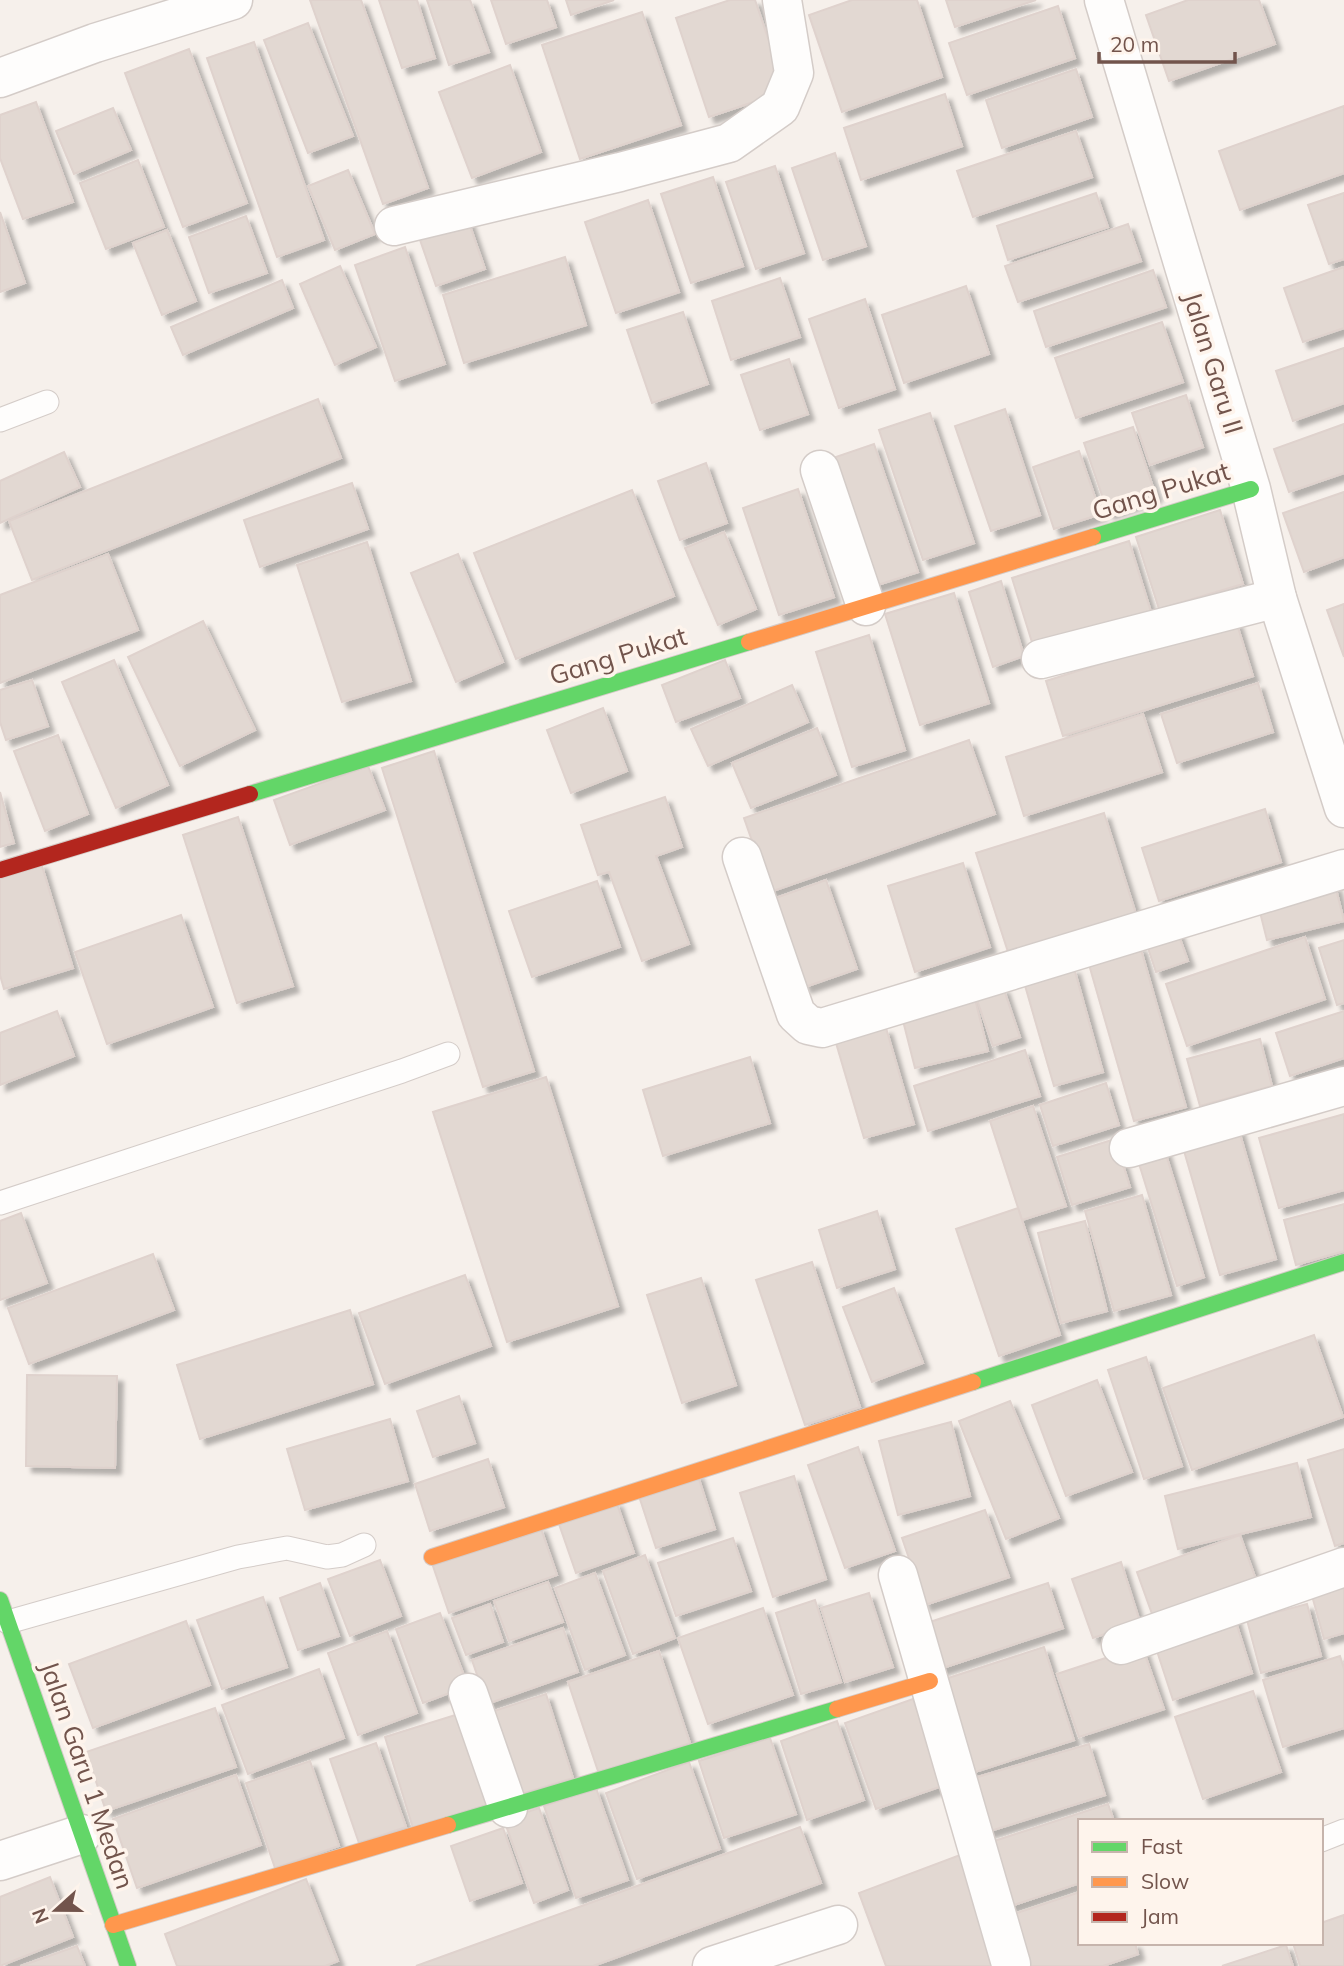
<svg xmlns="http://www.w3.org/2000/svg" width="1344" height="1966" font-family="Mulish,sans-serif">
<defs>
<filter id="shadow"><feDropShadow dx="6" dy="6" stdDeviation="2" flood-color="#0004"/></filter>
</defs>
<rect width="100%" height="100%" fill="#f6f0eb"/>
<g fill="#e2d8d2" stroke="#dfd2cd" stroke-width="2" filter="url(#shadow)">
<path d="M310 0H361L428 188 383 204Z"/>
<path d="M379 0H417L435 58 402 68Z"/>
<path d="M427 0H470L489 52 449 65Z"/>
<path d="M491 0H547L556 27 506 44Z"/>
<path d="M566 0H614L571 15Z"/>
<path d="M730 0H755L786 91 709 117 676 18Z"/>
<path d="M852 0H917L942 77 842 112 809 15Z"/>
<path d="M946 0H1036L955 27Z"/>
<path d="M1188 0H1259L1275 44 1169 81 1146 15Z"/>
<path d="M1058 6 1075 58 967 95 949 43Z"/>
<path d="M642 12 681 125 580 159 542 45Z"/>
<path d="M308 23 353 136 308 153 264 40Z"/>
<path d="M254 42 324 240 277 257 207 58Z"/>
<path d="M189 49 247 203 183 227 125 73Z"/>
<path d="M510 65 541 152 472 178 439 92Z"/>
<path d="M1076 69 1092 117 1002 148 986 100Z"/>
<path d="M945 94 962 146 861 180 844 128Z"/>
<path d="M36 102 73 202 23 219 0 158V115Z"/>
<path d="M1344 106V173L1240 210 1219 151Z"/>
<path d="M113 108 131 150 74 174 56 131Z"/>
<path d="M1076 131 1092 177 973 217 957 171Z"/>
<path d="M835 153 866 246 823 260 792 168Z"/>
<path d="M138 160 164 227 106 249 80 183Z"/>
<path d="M775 166 804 253 756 269 726 182Z"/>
<path d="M348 170 375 234 335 250 308 186Z"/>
<path d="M713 177 743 266 691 283 661 194Z"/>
<path d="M1096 193 1108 227 1008 260 997 226Z"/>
<path d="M1344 193V259L1329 264 1308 205Z"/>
<path d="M648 200 679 292 616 313 585 222Z"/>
<path d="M0 212 25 283 0 292Z"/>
<path d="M246 216 267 273 209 293 189 237Z"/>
<path d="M467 217 485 269 436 286 418 234Z"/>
<path d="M1128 224 1141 261 1018 302 1005 266Z"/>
<path d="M167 230 196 301 162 315 133 243Z"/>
<path d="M405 247 445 364 395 381 355 265Z"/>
<path d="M565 257 586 325 464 363 443 295Z"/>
<path d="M340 266 376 347 335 365 300 284Z"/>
<path d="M1344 267V328L1303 342 1284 288Z"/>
<path d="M1153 270 1166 307 1046 347 1034 311Z"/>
<path d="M780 278 800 337 731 360 712 301Z"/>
<path d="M282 280 293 308 183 355 171 327Z"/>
<path d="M966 286 989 354 904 383 882 315Z"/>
<path d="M865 299 895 389 839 408 809 319Z"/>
<path d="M683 312 708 384 652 403 627 330Z"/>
<path d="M1162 322 1183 382 1076 418 1055 358Z"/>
<path d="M1344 348V403L1293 421 1276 371Z"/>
<path d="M789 359 808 414 760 430 741 375Z"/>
<path d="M1186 395 1203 447 1150 465 1132 413Z"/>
<path d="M318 399 341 458 32 580 9 521Z"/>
<path d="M1005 409 1040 515 991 531 955 426Z"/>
<path d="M930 413 974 543 923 560 879 430Z"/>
<path d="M1344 424V473L1289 492 1274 449Z"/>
<path d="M1133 427 1156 496 1108 513 1084 443Z"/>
<path d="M874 444 918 572 862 590 818 463Z"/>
<path d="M1079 451 1101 514 1054 529 1033 467Z"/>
<path d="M64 452 80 487 0 523V481Z"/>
<path d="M706 463 727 523 680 540 658 481Z"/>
<path d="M352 483 368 529 260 567 244 520Z"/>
<path d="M798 489 834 597 779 615 743 508Z"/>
<path d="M632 490 674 596 516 659 474 553Z"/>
<path d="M1344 492V557L1304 572 1283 513Z"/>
<path d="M1220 510 1243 584 1159 609 1136 537Z"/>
<path d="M724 532 756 609 718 625 685 548Z"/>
<path d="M1129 541 1152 615 1035 652 1012 578Z"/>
<path d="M367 542 411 681 342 702 297 565Z"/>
<path d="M108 554 138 630 0 683V595Z"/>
<path d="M458 554 503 662 456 682 411 573Z"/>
<path d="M1001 581 1024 656 993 667 969 592Z"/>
<path d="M954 593 989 703 920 725 885 614Z"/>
<path d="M1344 604V657L1327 610Z"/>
<path d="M203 621 255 730 180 766 128 657Z"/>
<path d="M1236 621 1253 676 1063 736 1046 681Z"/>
<path d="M869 635 905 750 852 767 816 652Z"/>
<path d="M114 660 168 785 116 808 62 682Z"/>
<path d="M725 660 740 698 676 722 662 685Z"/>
<path d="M32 680 48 726 6 740 0 722V690Z"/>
<path d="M1258 683 1273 732 1177 763 1161 714Z"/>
<path d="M792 685 808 722 708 766 691 729Z"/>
<path d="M603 708 627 771 571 793 547 730Z"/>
<path d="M1143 714 1162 772 1024 816 1006 757Z"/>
<path d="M817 728 836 775 751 808 732 763Z"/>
<path d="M58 735 88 814 45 831 14 751Z"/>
<path d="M969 740 995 814 770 892 744 818Z"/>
<path d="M434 751 534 1071 483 1087 382 768Z"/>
<path d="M368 766 385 810 290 845 274 800Z"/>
<path d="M0 792 14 843 0 847Z"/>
<path d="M665 797 682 847 656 856 689 944 642 961 609 872 598 875 581 825Z"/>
<path d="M1265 809 1281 862 1159 901 1142 848Z"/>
<path d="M1104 813 1136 914 1009 955 976 853Z"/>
<path d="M238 817 293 986 237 1003 183 835Z"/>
<path d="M41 863 73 968 4 989 0 975V875Z"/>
<path d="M963 863 990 947 915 972 888 886Z"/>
<path d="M826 880 857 969 805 987 773 899Z"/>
<path d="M597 881 620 947 532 977 509 911Z"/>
<path d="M1335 885 1344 921 1267 940 1258 904Z"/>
<path d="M181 915 213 1007 107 1044 75 952Z"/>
<path d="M1174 922 1188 961 1156 972 1143 933Z"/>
<path d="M1305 937 1325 999 1187 1046 1166 984Z"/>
<path d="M1344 940V1003L1337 1005 1319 948Z"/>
<path d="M1140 946 1186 1107 1134 1121 1088 961Z"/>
<path d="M1074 968 1103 1072 1054 1086 1024 982Z"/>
<path d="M972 987 988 1051 915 1068 899 1005Z"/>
<path d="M1003 987 1020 1037 993 1046 976 997Z"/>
<path d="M57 1011 74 1056 0 1085V1033Z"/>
<path d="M1344 1011V1058L1290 1076 1276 1033Z"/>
<path d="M886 1028 914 1124 864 1138 836 1043Z"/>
<path d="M1260 1039 1272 1086 1200 1106 1187 1059Z"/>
<path d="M1025 1050 1040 1096 928 1131 914 1086Z"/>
<path d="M750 1057 770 1123 663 1156 643 1090Z"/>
<path d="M546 1077 618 1306 507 1342 433 1112Z"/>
<path d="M1106 1083 1119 1125 1053 1146 1040 1105Z"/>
<path d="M1033 1106 1066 1206 1022 1220 990 1121Z"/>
<path d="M1344 1114V1190L1279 1208 1259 1138Z"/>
<path d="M1238 1127 1276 1259 1220 1275 1182 1144Z"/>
<path d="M1115 1139 1130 1187 1072 1205 1057 1157Z"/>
<path d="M1163 1145 1204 1277 1177 1286 1136 1154Z"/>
<path d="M1142 1195 1171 1295 1114 1311 1085 1211Z"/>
<path d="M1344 1204V1251L1296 1265 1284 1220Z"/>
<path d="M1018 1208 1060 1335 999 1356 956 1229Z"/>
<path d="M877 1211 895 1269 837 1288 819 1230Z"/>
<path d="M21 1213 47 1283 0 1300V1221Z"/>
<path d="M1085 1221 1107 1311 1061 1323 1038 1233Z"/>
<path d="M153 1254 174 1310 29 1364 8 1308Z"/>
<path d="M812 1262 860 1407 805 1425 756 1280Z"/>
<path d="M465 1275 491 1346 385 1384 359 1313Z"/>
<path d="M701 1278 736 1385 682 1403 647 1295Z"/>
<path d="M894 1288 923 1363 872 1382 843 1307Z"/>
<path d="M350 1310 373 1384 200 1439 177 1365Z"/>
<path d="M1314 1335 1343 1417 1192 1470 1163 1388Z"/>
<path d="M1146 1357 1182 1466 1144 1479 1108 1370Z"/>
<path d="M27 1375 117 1376 115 1468 26 1466Z"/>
<path d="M1097 1380 1132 1472 1066 1496 1032 1405Z"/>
<path d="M459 1396 475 1443 433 1457 417 1411Z"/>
<path d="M1010 1401 1059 1518 1006 1539 959 1421Z"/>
<path d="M390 1419 408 1481 305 1510 287 1449Z"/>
<path d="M951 1422 970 1496 898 1515 879 1441Z"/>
<path d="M858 1447 895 1551 845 1568 808 1465Z"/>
<path d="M1344 1449V1543L1335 1546 1308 1460Z"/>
<path d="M488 1459 504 1507 430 1531 415 1484Z"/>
<path d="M1297 1463 1311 1517 1178 1549 1165 1496Z"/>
<path d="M697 1473 715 1529 656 1548 638 1493Z"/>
<path d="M794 1476 826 1579 773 1597 740 1493Z"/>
<path d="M616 1501 634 1553 576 1573 558 1521Z"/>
<path d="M985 1510 1009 1577 925 1605 902 1538Z"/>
<path d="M540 1526 557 1575 449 1613 432 1563Z"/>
<path d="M1240 1535 1259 1588 1156 1625 1137 1572Z"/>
<path d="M733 1538 751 1591 676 1616 658 1563Z"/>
<path d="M645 1555 675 1638 633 1654 603 1571Z"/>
<path d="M380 1560 401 1616 350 1636 328 1579Z"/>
<path d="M1121 1562 1140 1622 1093 1638 1072 1579Z"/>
<path d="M595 1573 625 1655 585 1670 555 1588Z"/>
<path d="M548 1582 563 1622 509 1641 494 1601Z"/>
<path d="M1344 1582V1633L1324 1639 1311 1592Z"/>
<path d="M320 1583 339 1636 298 1650 280 1598Z"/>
<path d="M1048 1583 1063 1628 937 1670 921 1625Z"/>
<path d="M869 1593 893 1667 845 1682 821 1608Z"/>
<path d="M263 1597 287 1667 222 1689 197 1620Z"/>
<path d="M815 1600 841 1682 801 1694 776 1613Z"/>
<path d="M490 1604 503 1642 466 1655 452 1618Z"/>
<path d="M1307 1604 1321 1656 1261 1673 1247 1620Z"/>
<path d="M763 1608 793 1695 708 1724 678 1638Z"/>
<path d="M440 1613 468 1686 423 1703 396 1629Z"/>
<path d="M1234 1616 1252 1673 1173 1700 1154 1642Z"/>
<path d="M186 1621 210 1685 93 1728 69 1664Z"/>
<path d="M563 1628 578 1672 487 1704 472 1660Z"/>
<path d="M387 1631 417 1713 358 1735 328 1653Z"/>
<path d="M1142 1646 1164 1709 1079 1737 1057 1674Z"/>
<path d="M1044 1647 1074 1740 969 1774 939 1681Z"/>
<path d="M659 1651 690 1743 599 1774 568 1682Z"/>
<path d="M1340 1656 1344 1669V1728L1283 1747 1263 1680Z"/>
<path d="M319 1669 344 1738 248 1774 222 1705Z"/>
<path d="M1253 1691 1281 1772 1203 1799 1175 1717Z"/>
<path d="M546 1694 573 1778 512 1797 485 1714Z"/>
<path d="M913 1699 945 1785 876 1809 845 1723Z"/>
<path d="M215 1708 236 1767 106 1811 86 1752Z"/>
<path d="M465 1712 494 1803 413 1828 385 1737Z"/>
<path d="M837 1721 864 1800 807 1820 781 1741Z"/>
<path d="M770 1738 796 1814 724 1838 699 1761Z"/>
<path d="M376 1743 406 1827 359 1843 330 1759Z"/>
<path d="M1089 1744 1105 1795 987 1832 971 1779Z"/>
<path d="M310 1761 339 1846 275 1868 246 1783Z"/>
<path d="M689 1762 720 1849 637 1879 606 1793Z"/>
<path d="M236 1775 261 1845 137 1888 113 1819Z"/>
<path d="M596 1788 628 1880 576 1898 544 1806Z"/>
<path d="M1108 1804 1114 1821H1080V1883L1008 1907 988 1843Z"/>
<path d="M539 1808 568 1890 534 1903 504 1820Z"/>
<path d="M800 1827 821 1883 593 1966H416Z"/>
<path d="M503 1828 522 1883 470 1901 451 1846Z"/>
<path d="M960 1855 1002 1966H886L859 1893Z"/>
<path d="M50 1877 73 1937 0 1966V1897Z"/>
<path d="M306 1879 338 1961 325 1966H177L165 1934Z"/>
<path d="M1080 1892V1943H1135L1138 1954 1103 1966H1027L1011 1915Z"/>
<path d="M1344 1915V1966H1300L1293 1943H1321V1923Z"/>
<path d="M1286 1945 1293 1966H1222Z"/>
<path d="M77 1946 85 1966H21Z"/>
</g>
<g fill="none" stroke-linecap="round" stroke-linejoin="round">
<defs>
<g id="lane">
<path d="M0 420 47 402"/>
<path d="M0 1203 402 1071 448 1054"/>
<path d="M8 1622 238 1557 287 1548 327 1557 342 1555 364 1545"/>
<path d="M1321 1840 1344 1831"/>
</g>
<g id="street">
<path d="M1104 0 1251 489 1277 598 1344 808"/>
<path d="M0 78 95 43 233 0"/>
<path d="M394 226 620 172 729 143 780 107 794 73 782 0"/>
<path d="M820 470 866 606"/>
<path d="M1041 659 1277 598"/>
<path d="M742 857 796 1014 808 1025 822 1028 1344 869"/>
<path d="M1129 1148 1344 1086"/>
<path d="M898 1575 1011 1964"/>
<path d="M1121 1645 1344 1567"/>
<path d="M468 1693 508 1808"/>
<path d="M0 1861 82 1834"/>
<path d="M712 1966 838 1925"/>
</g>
<g id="fast">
<path d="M1093 537 1251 489"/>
<path d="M250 794 749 642"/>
<path d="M973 1382 1344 1262"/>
<path d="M0 1600 128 1966"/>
<path d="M448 1825 837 1709"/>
</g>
<g id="slow">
<path d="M749 642 1093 537"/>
<path d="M432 1557 973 1382"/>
<path d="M837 1709 930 1681"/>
<path d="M113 1925 448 1825"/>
</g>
<path id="jam" d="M0 870 250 794"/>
</defs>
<use href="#lane" stroke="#d4ccc8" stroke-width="25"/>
<use href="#street" stroke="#d4ccc8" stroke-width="41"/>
<use href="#fast" stroke="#d5cbc7" stroke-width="18"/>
<use href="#slow" stroke="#d5cbc7" stroke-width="18"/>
<use href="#jam" stroke="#d5cbc7" stroke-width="18"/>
<use href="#lane" stroke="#fefdfc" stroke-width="23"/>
<use href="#street" stroke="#fefdfc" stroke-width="38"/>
<use href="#fast" stroke="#63d668" stroke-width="16"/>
<use href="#slow" stroke="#ff974d" stroke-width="16"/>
<use href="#jam" stroke="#b3261e" stroke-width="16"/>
</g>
<g text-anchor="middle" stroke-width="7" stroke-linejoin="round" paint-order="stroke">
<g font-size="26" fill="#72544c" stroke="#fef4ec">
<text transform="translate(1213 363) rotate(73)" y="9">Jalan Garu II</text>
<text transform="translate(1161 491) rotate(-17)" y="9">Gang Pukat</text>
<text transform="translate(618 656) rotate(-17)" y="9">Gang Pukat</text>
<text transform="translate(87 1775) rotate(71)" y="9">Jalan Garu 1 Medan</text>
</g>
</g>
<rect x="1078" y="1819" width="245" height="126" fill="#fef4ec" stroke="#c6b4ac" stroke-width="2"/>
<rect x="1092" y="1842" width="35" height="10" fill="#63d668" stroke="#c6b4ac" stroke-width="2"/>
<text x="1141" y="1854" font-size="21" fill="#72544c">Fast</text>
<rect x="1092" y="1877" width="35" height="10" fill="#ff974d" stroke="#c6b4ac" stroke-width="2"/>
<text x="1141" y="1889" font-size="21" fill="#72544c">Slow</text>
<rect x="1092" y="1912" width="35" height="10" fill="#b3261e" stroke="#c6b4ac" stroke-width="2"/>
<text x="1141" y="1924" font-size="21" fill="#72544c">Jam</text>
<g transform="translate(56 1910) rotate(249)" stroke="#fef4ec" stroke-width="5" paint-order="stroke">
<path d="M0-5L12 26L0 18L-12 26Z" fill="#72544c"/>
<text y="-10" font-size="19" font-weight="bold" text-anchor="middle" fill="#72544c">N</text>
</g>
<path d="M1099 52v10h136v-10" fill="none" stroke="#72544c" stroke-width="3.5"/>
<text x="1110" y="52" font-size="21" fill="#72544c" stroke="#fef4ec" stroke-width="5" paint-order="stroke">20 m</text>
</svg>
